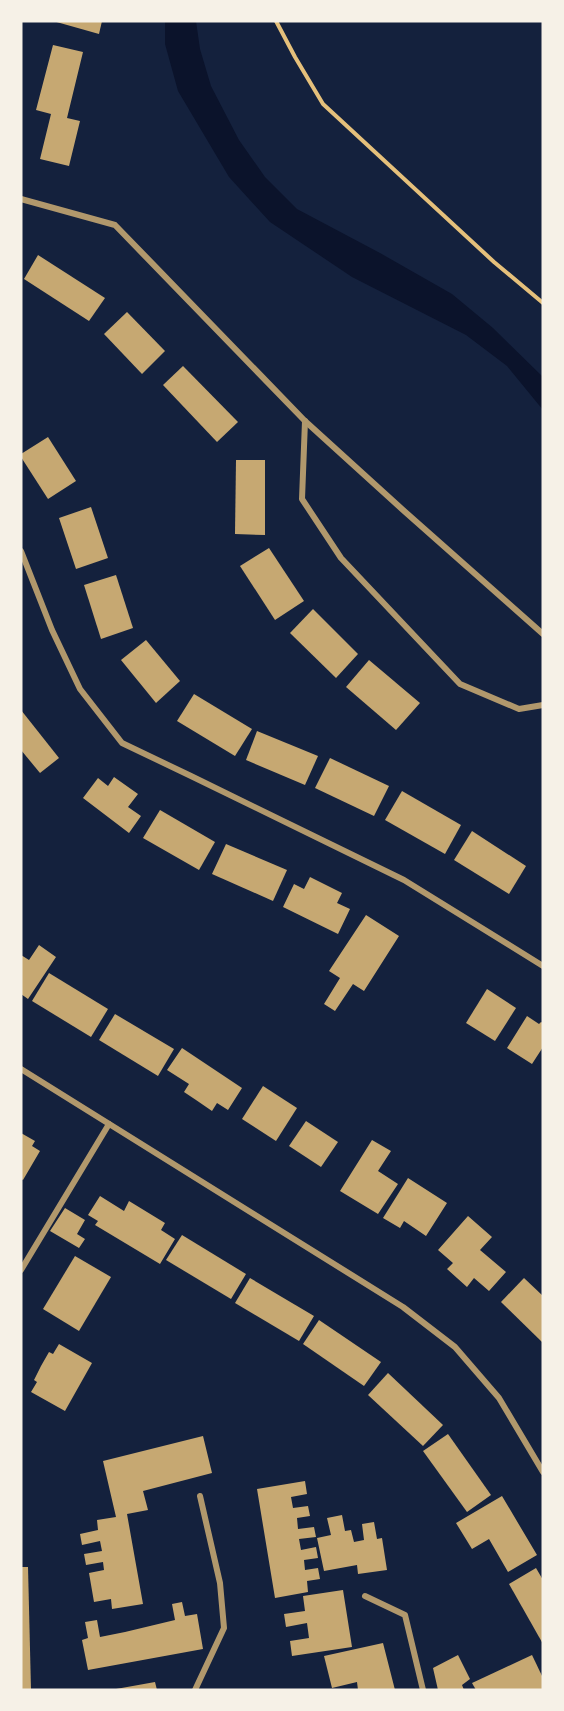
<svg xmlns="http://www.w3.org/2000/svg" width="564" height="1711" font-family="Roboto,sans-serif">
<rect width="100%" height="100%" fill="#14213d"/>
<path fill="#0b132b" d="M165 21H196L200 49 211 86 239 140 265 177 297 209 380 253 452 294 493 328 543 377V410L507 366 466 335 352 277 270 222 229 177 178 91 165 44Z"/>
<g fill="#c6a872">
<path d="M53 21H102L99 34Z"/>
<path d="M53 45 83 52 67 118 80 121 69 166 40 159 51 114 36 110Z"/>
<path d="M38 255 105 298 89 321 24 279Z"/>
<path d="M127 312 165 351 142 374 104 334Z"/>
<path d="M183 366 238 422 217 442 163 385Z"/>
<path d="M48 437 76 481 48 499 21 457V454Z"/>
<path d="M236 460H265V535L235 534Z"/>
<path d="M91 507 108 558 76 569 59 518Z"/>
<path d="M269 548 304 601 275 620 240 566Z"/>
<path d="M116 575 133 628 101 639 84 585Z"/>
<path d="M313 609 358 654 336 678 290 633Z"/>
<path d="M146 640 180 681 156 703 121 660Z"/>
<path d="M369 660 420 703 396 730 346 687Z"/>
<path d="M194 694 252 729 235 756 177 721Z"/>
<path d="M21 710 59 758 40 773 21 750Z"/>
<path d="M257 731 318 756 305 785 246 760Z"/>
<path d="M330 758 389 786 374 816 315 788Z"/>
<path d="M114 777 138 794 128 807 141 816 129 833 83 798 98 778 108 786Z"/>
<path d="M402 791 461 825 445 854 385 820Z"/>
<path d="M160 810 215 842 199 870 143 838Z"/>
<path d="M472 831 526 866 509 894 454 860Z"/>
<path d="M226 844 287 870 273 901 212 874Z"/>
<path d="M310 877 342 893 337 903 350 909 338 934 283 907 294 884 304 889Z"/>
<path d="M366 915 399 936 364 991 353 984 335 1011 324 1004 340 978 329 971Z"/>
<path d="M39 945 56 957 28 999 21 994V955L29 960Z"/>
<path d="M49 973 108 1009 91 1037 32 1001Z"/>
<path d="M487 989 516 1008 495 1041 466 1023Z"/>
<path d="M115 1014 174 1049 158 1076 99 1040Z"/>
<path d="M527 1016 539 1024 541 1022 543 1023V1047L532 1064 507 1048Z"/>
<path d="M182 1048 242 1088 228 1110 217 1103 212 1111 196 1100 184 1092 189 1084 167 1070Z"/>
<path d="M263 1086 297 1108 276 1141 242 1119Z"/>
<path d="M306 1121 338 1142 321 1167 289 1146Z"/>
<path d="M21 1133 35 1141 32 1146 40 1151 23 1180 21 1179Z"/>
<path d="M372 1140 391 1151 378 1171 398 1184 378 1214 340 1191Z"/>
<path d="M408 1178 447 1203 426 1236 404 1221 400 1228 383 1218Z"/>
<path d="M100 1196 124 1211 129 1201 165 1223 161 1230 175 1239 160 1264 95 1225 98 1221 88 1215Z"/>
<path d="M65 1208 85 1220 77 1234 85 1239 79 1248 50 1231Z"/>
<path d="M468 1216 492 1237 480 1250 506 1272 489 1291 474 1278 467 1287 447 1269 453 1263 438 1250Z"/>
<path d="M182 1235 246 1274 231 1299 166 1260Z"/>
<path d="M75 1256 111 1277 79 1331 43 1309Z"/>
<path d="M250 1278 314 1316 299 1341 235 1303Z"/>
<path d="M524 1278 543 1296V1343L501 1302Z"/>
<path d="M319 1320 381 1362 364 1386 303 1344Z"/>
<path d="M59 1344 92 1363 65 1411 31 1392 37 1382 34 1380 41 1366 49 1352 53 1354Z"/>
<path d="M388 1373 443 1425 423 1446 368 1395Z"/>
<path d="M448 1434 491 1495 467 1512 423 1451Z"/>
<path d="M203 1436 212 1473 143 1491 148 1510 127 1514 143 1604 112 1609 111 1599 94 1602 89 1573 104 1570 103 1562 86 1565 84 1554 102 1551 100 1541 82 1545 80 1534 98 1530 97 1520 116 1517 103 1461Z"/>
<path d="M305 1481 307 1494 291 1497 293 1508 308 1506 310 1516 297 1518 298 1529 314 1527 316 1537 299 1539 301 1550 316 1547 318 1558 304 1560 305 1570 318 1568 320 1579 307 1581 308 1592 275 1598 257 1489Z"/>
<path d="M502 1496 537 1555 508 1572 489 1539 472 1549 456 1523Z"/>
<path d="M342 1515 345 1531 351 1530 354 1542 364 1540 362 1524 374 1522 377 1539 382 1538 387 1570 358 1574 357 1565 324 1571 317 1538 331 1535 327 1518Z"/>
<path d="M21 1567H28L31 1690H21Z"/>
<path d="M536 1568 543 1580V1644L509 1584Z"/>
<path d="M343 1590 352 1647 292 1656 290 1641 309 1638 307 1623 286 1627 284 1614 305 1611 303 1596Z"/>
<path d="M182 1602 185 1616 197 1614 203 1649 88 1670 82 1640 88 1638 85 1622 97 1620 100 1637 125 1632 175 1620 172 1604Z"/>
<path d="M383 1643 395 1690H358L357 1682 332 1688 324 1656Z"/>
<path d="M458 1655 470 1679 462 1685 464 1690H438L433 1668Z"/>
<path d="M532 1655 543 1678V1690H476L472 1683Z"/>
<path d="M155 1682 157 1690H116V1689Z"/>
</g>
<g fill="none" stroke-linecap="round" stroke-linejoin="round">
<path stroke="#e5c07b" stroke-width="4" d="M276 21 295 57 323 104 494 262 543 303"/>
<g stroke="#b1986c" stroke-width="6">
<path d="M21 199 115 225 305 421 403 510 543 634"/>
<path d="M305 421 302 499 341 558 460 684 519 709 543 705"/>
<path d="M21 551 52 630 80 689 122 743 191 776 404 880 543 966"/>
<path d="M21 1069 403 1307 455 1347 499 1398 543 1472"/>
<path d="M21 1270 109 1124"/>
<path d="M365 1596 405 1615 423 1690"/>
<path d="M195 1690 224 1628 220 1583 200 1496"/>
</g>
</g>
<rect width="564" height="1711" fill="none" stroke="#f6f1e7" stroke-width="45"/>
</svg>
